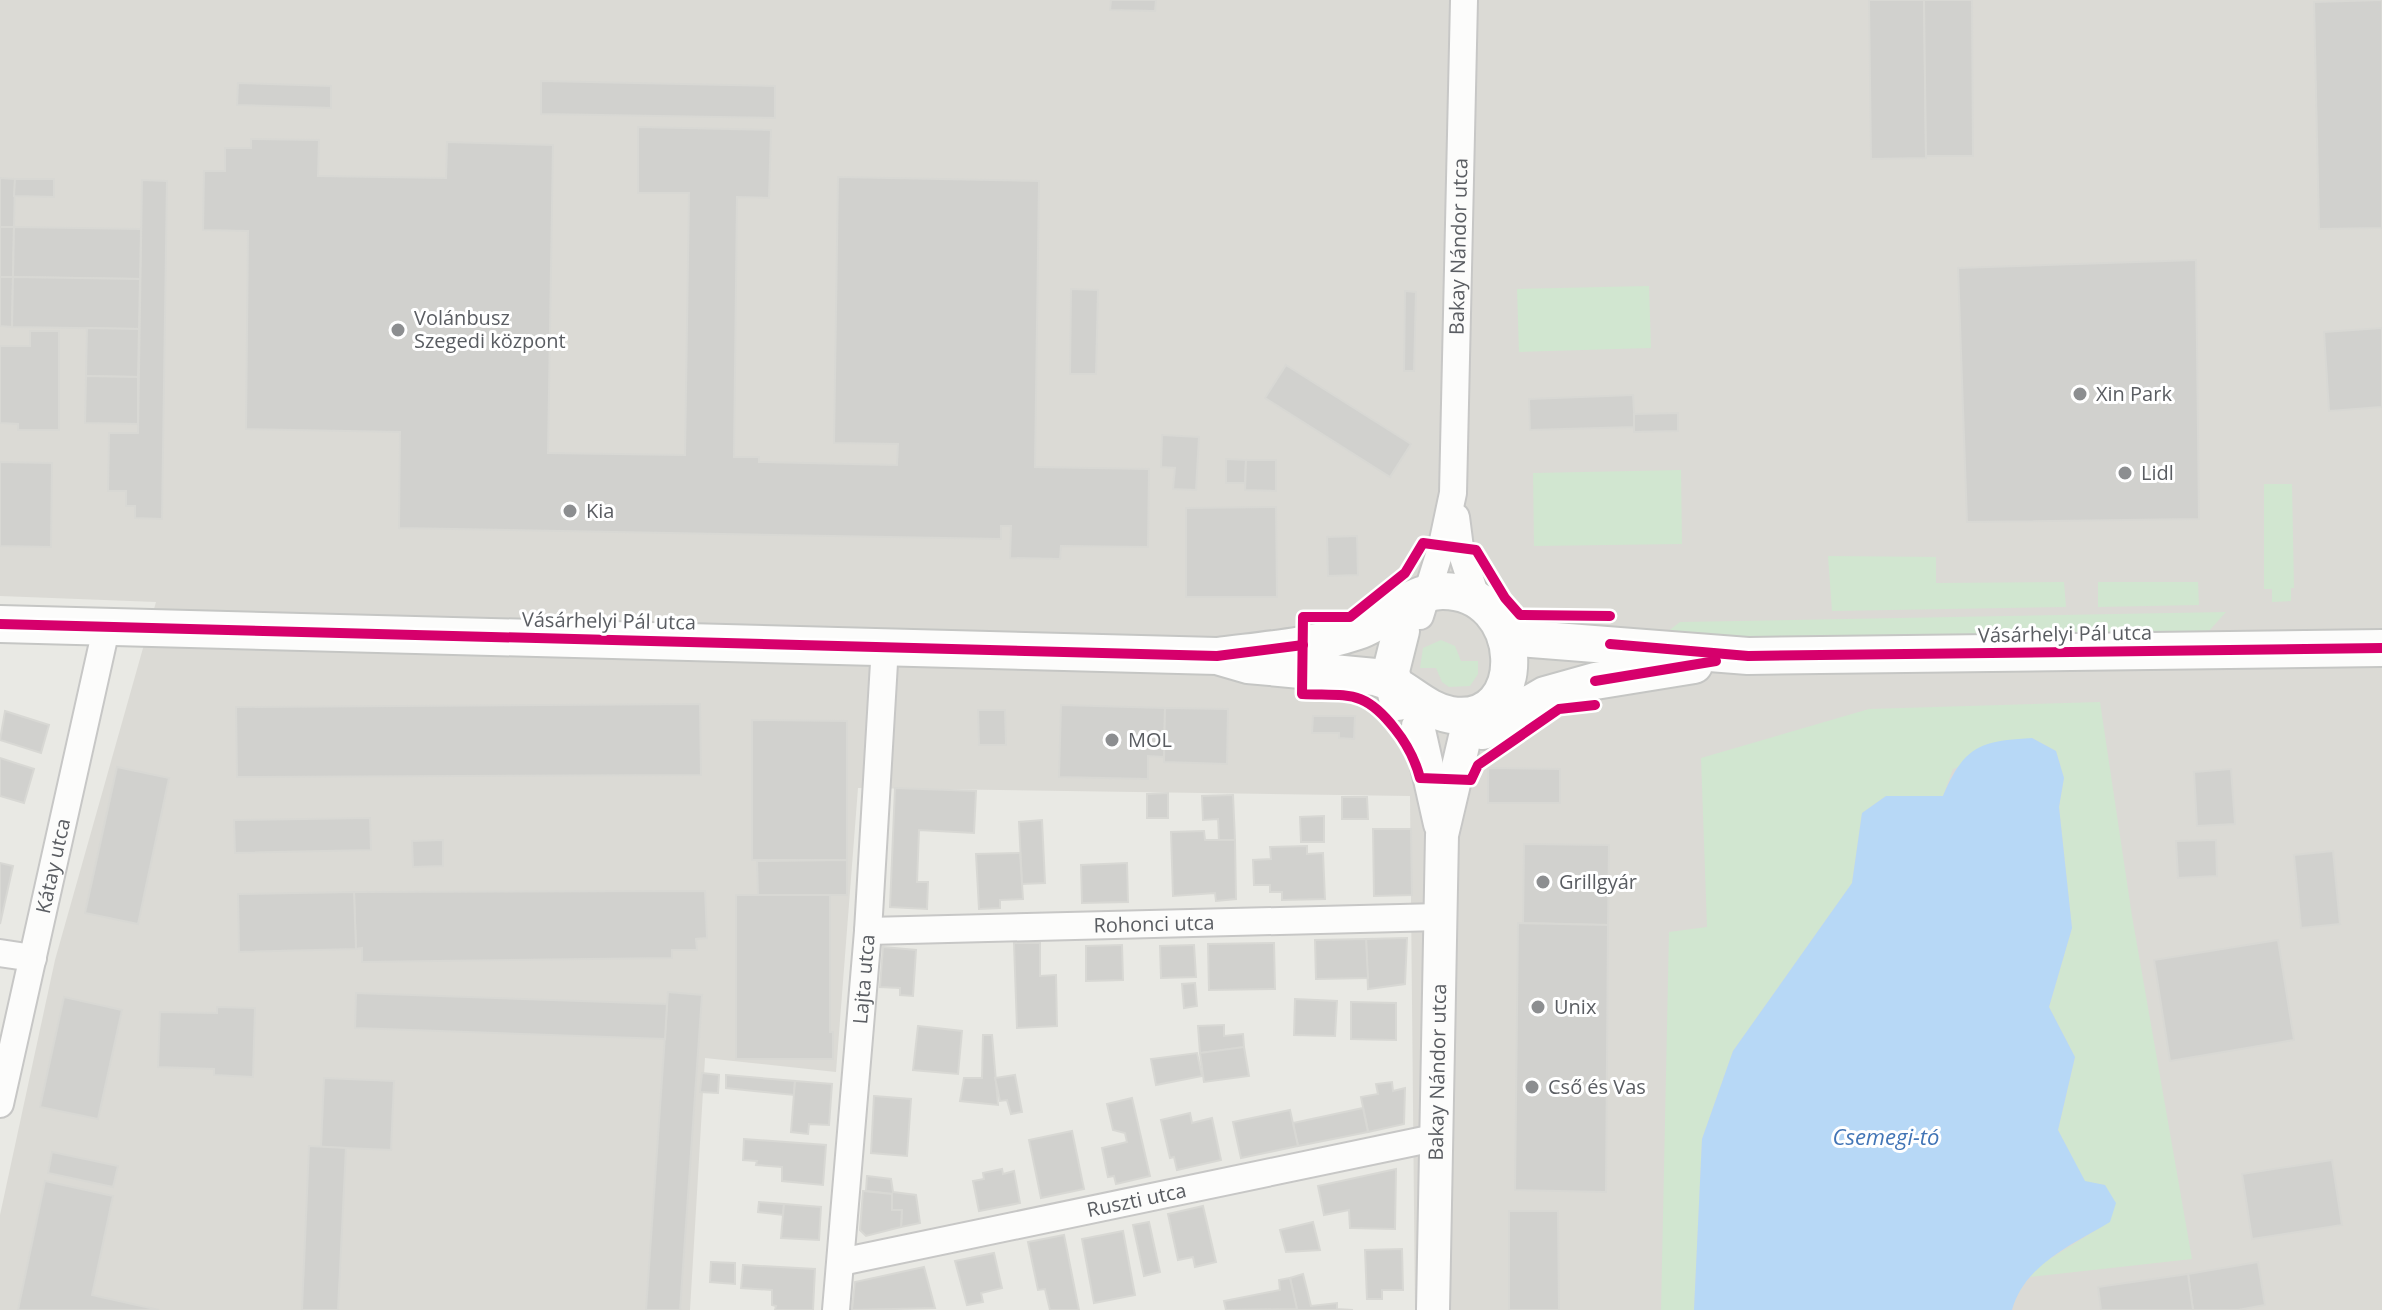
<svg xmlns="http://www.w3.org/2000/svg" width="2382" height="1310" font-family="'Open Sans',sans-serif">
<rect width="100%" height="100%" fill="#e9e9e4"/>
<path fill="#dbdad5" d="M0 0H2382V1310H1415L1410 796 858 788 836 1072 705 1058 690 1310H0V1215L55 960 156 602 0 596Z"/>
<g fill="#d1e6d0">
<path d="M1649 286 1651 348 1519 352 1517 289Z"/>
<path d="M1681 470 1682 544 1534 546 1533 473Z"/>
<path d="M2264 484H2292L2294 588H2291V601L2272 602V589H2264Z"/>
<path d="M1828 556 1936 557V583L2064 582 2066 607 1832 611Z"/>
<path d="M2098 582H2198L2199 605 2098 607Z"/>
<path d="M2226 612 2208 632 2191 637 1738 646 1667 632 1680 622Z"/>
<path d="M1441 640 1455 646 1461 661H1478V674L1470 686 1449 687 1442 682 1436 668H1420L1423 648Z"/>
<path d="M2100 702 2132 916 2192 1259 2030 1277 2040 1265 2109 1222 2105 1185 2085 1182 2058 1130 2075 1057 2049 1007 2072 928 2059 807 2064 778 2056 751 2032 738 1953 769 1943 796H1886L1862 813 1852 883 1733 1051 1702 1139 1694 1310H1661L1669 932 1707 927 1701 758 1869 709Z"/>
</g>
<path fill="#b7d8f6" d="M2032 738 2056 751 2064 778 2059 807 2072 928 2049 1007 2075 1057 2058 1130 2085 1181 2105 1185 2116 1203 2110 1222C2072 1245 2025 1264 2012 1310H1694L1702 1139 1733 1051 1852 883 1862 813 1886 796H1943C1964 746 1980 741 2032 738Z"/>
<g fill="#d1d1ce" stroke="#d8d8d4" stroke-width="2">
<path d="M1111 0H1156L1155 11 1110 10Z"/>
<path d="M1869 0H1924L1926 158 1871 159Z"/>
<path d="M1924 0H1972L1973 156H1926Z"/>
<path d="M2382 0V228L2319 229 2314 2Z"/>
<path d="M541 81 775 86V118L541 114Z"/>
<path d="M238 83 331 86V108L237 105Z"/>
<path d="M638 127 771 130 769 198 737 197 734 457H759V462L897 465 898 444 834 443 838 177 1039 181 1035 467 1149 469 1148 547 1061 546 1060 559 1010 558 1011 526H1001V539L399 528 400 432 246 429 248 231 203 230 204 171H225V148H251V139L319 140 318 176 446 178 447 142 553 145 548 453 685 455 689 193H638Z"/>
<path d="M0 178 15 179 14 227H0Z"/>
<path d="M15 179H54V197L14 196Z"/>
<path d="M142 180 167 181 162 519 135 518V506H126V491H108L109 433H138Z"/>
<path d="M0 227H14L13 277H0Z"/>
<path d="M14 227 141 229 140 279 13 277Z"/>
<path d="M2196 260 2199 519 1967 522 1958 268Z"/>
<path d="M0 277H13L12 327 0 326Z"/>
<path d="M13 277 140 279 139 329 12 327Z"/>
<path d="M1071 289 1098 290 1096 374H1070Z"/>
<path d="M1405 291 1416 292 1414 371H1404Z"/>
<path d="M87 328 139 329 138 377 86 376Z"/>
<path d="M2382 328V407L2329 411 2324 332Z"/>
<path d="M30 331H59V430H18V424L0 423V346H30Z"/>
<path d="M1286 365 1411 444 1390 477 1265 398Z"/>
<path d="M86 376 138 377V424L85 423Z"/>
<path d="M1633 395 1635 427 1530 430 1529 399Z"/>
<path d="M1678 413V431L1634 432V414Z"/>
<path d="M1162 435 1199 437 1196 490 1173 489 1175 468 1161 467Z"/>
<path d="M1226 459 1246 460 1245 483H1226Z"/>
<path d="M1246 460H1276V491L1245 490Z"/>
<path d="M0 462 52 463 51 547 0 546Z"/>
<path d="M1276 507 1277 597H1186V508Z"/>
<path d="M1357 536 1358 575 1328 576 1327 537Z"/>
<path d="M700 704 701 775 237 777 236 707Z"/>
<path d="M1061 705 1165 708 1164 757 1148 756V779L1059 777Z"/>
<path d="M1165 708 1228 709 1227 764 1164 762Z"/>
<path d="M978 710H1005L1006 745H979Z"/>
<path d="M5 711 49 725 41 753 0 740Z"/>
<path d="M1313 716H1355L1354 739 1339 738V733H1312Z"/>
<path d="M752 720 847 721V860H752Z"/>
<path d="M0 758 34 769 24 803 0 796Z"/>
<path d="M117 767 169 778 138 924 85 913Z"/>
<path d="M1488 768 1560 769V803H1488Z"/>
<path d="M2231 769 2235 824 2197 826 2194 772Z"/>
<path d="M895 788 976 791 974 833 919 830 917 882H928L927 909 890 907Z"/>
<path d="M1168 793V818H1147V794Z"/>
<path d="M1233 795 1235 840 1219 841 1218 819 1203 820 1202 796Z"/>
<path d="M1342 797H1367L1368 819H1342Z"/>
<path d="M1324 816V842H1301L1300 817Z"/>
<path d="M370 818 371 850 235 853 234 820Z"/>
<path d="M1042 820 1045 883 1022 884 1019 822Z"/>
<path d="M1373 829H1411L1412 895 1374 896Z"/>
<path d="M1204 831 1205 840H1235L1236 899 1216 901 1215 893 1173 896 1171 832Z"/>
<path d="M443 840V866L413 867 412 841Z"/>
<path d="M2216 840 2217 876 2178 878 2176 841Z"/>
<path d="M1524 844 1609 845 1608 925 1523 923Z"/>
<path d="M1307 846V854L1323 853 1325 899 1282 900V892H1270V885H1254L1253 860 1271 859 1270 847Z"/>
<path d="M2333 851 2340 924 2301 928 2294 855Z"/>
<path d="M1020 853 1023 899 1000 900V908L979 909 976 854Z"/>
<path d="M847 860V895H758L757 861Z"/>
<path d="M0 863 13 866 0 924Z"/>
<path d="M1127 863 1128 902 1082 903 1081 865Z"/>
<path d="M705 891 707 938 696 939 697 950H672V958L362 962V948L356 949 354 892Z"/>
<path d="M354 892 356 949 239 952 238 894Z"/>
<path d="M736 895H830V1032H833V1059H736Z"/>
<path d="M1518 923 1608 925 1606 1192 1515 1190Z"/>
<path d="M1407 938 1405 984 1368 989 1366 939Z"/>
<path d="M1366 939 1368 978 1316 979 1315 940Z"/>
<path d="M2278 940 2294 1040 2170 1061 2154 960Z"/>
<path d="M1014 943H1040V976L1056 975 1057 1026 1017 1028Z"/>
<path d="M1274 943 1275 989 1209 990 1208 944Z"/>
<path d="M1122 945 1123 980 1086 981V946Z"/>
<path d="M1194 945 1196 977 1161 978 1160 946Z"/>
<path d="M883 947 916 950 913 996 900 995V988L880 987Z"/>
<path d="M1195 983 1197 1006 1184 1008 1182 984Z"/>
<path d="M668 992 702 995 680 1310H646Z"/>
<path d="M356 993 667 1004 665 1039 355 1028Z"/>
<path d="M64 997 122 1010 98 1119 40 1107Z"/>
<path d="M1295 999 1337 1001 1335 1036 1294 1035Z"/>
<path d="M1351 1002 1396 1003V1040L1351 1039Z"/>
<path d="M217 1007 255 1008 253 1077 214 1075V1069L158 1067 160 1012 217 1013Z"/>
<path d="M1224 1025V1036L1243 1034 1244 1047 1200 1053 1198 1026Z"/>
<path d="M918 1026 962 1031 958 1074 913 1070Z"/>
<path d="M983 1035H992L998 1105 960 1101 964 1078H982Z"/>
<path d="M1244 1047 1249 1076 1204 1082 1200 1053Z"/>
<path d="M1197 1053 1202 1076 1156 1085 1151 1059Z"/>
<path d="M702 1073 719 1075 718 1093 700 1092Z"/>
<path d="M726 1075 795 1081 794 1095 726 1088Z"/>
<path d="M1015 1075 1022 1112 1011 1114 1007 1100 1000 1101 995 1078Z"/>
<path d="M324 1078 394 1081 391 1150 321 1147Z"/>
<path d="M795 1081 832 1084 829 1125 809 1124 808 1134 791 1132Z"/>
<path d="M1392 1082 1393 1091 1405 1088 1404 1124 1368 1132 1361 1097 1378 1094 1376 1084Z"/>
<path d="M874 1096 911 1099 907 1156 871 1153Z"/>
<path d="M1132 1098 1150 1176 1116 1184 1114 1176 1108 1177 1102 1148 1127 1142 1125 1133 1113 1130 1107 1104Z"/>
<path d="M1363 1108 1368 1132 1298 1146 1293 1123Z"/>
<path d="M1290 1110 1298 1146 1241 1158 1233 1122Z"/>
<path d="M1190 1113 1192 1123 1212 1118 1221 1160 1177 1170 1174 1157 1170 1158 1161 1120Z"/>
<path d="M1072 1131 1084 1189 1041 1198 1029 1140Z"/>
<path d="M744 1139 826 1145 823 1185 782 1181V1167L756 1165 757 1161 743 1160Z"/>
<path d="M309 1146 346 1148 338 1310H302Z"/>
<path d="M52 1152 118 1166 113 1187 48 1173Z"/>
<path d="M2332 1160 2342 1225 2252 1239 2242 1174Z"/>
<path d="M1002 1169 1003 1174 1014 1171 1020 1203 979 1211 973 1181 984 1179 983 1173Z"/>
<path d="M1396 1169 1395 1229 1350 1228 1349 1210 1324 1215 1318 1186Z"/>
<path d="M867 1176 891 1179 893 1192 916 1195 920 1223 901 1227 902 1210H892V1194L866 1191Z"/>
<path d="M45 1181 113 1196 92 1295 159 1310H18Z"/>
<path d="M863 1191 892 1194V1210H902L901 1227 866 1236 860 1230Z"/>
<path d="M759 1202 784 1204 783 1215 758 1212Z"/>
<path d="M784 1204 821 1207 819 1240 781 1238Z"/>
<path d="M1203 1206 1216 1262 1195 1267 1193 1257 1178 1260 1168 1214Z"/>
<path d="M1509 1211H1558L1559 1310H1509Z"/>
<path d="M1149 1222 1160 1272 1144 1276 1133 1225Z"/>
<path d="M1313 1222 1320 1250 1286 1252 1280 1230Z"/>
<path d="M1123 1231 1135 1295 1094 1303 1082 1239Z"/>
<path d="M1064 1235 1079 1310H1050L1045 1289 1038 1290 1028 1242Z"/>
<path d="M1402 1249 1403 1290H1382V1299H1367L1365 1250Z"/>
<path d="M994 1253 1002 1288 981 1293 983 1302 967 1305 955 1261Z"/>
<path d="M711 1262 735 1263V1284L710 1282Z"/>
<path d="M2258 1262 2265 1305 2238 1310H2193L2188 1274Z"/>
<path d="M743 1265 815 1269 813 1310H775L776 1306 772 1305V1290L741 1288Z"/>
<path d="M924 1267 935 1308 852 1310 855 1282Z"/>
<path d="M1303 1274 1311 1306 1337 1303V1309L1353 1310H1297L1290 1278Z"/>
<path d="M2188 1274 2193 1310H2101L2098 1287Z"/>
<path d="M1290 1278 1297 1309 1226 1310 1224 1301 1280 1290 1279 1280Z"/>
</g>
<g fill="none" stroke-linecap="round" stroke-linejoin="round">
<defs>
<g id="minor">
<path d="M1456 517 1460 548 1477 600"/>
<path id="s1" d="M1420 616 1442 545 1453 493 1464 0"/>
<path id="s2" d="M868 931 1440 917"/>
<path d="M0 953 33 958"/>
<path id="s3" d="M0 1104 106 629"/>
<path id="s4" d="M841 1262 1434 1138"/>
<path id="s5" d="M836 1310 868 931 885 646"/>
</g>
<g id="tertiary">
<path d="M1418 726 1440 824"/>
<path id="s6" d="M1433 1310 1442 835 1465 737 1479 713"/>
</g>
<g id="secondary">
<path d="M0 624 1217 656C1263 650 1310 647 1355 632 1387 622 1406 592 1442 591 1528 590 1532 728 1451 715 1422 710 1404 684 1375 677L1248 665 1217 656"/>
<path d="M1504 631 1518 638 1748 656 2382 648"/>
<path d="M1398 702 1391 671 1401 631"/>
<path d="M1483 731 1545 695 1595 681 1694 665"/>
</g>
</defs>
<use href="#minor" stroke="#c7c7c6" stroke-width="30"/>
<use href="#tertiary" stroke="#c7c7c6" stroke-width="36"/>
<use href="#secondary" stroke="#c5c6c4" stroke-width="40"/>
<use href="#minor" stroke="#fcfcfb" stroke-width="26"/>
<use href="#tertiary" stroke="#fcfcfb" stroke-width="32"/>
<use href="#secondary" stroke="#fcfcfb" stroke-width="36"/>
<defs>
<g id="cycleway">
<path d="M0 624 1217 656 1303 645"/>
<path d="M1610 644 1748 656 2382 648"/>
<path d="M1595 681 1716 661"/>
<path d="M1595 705 1559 709 1478 765 1471 780 1420 778C1415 759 1407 744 1395 729 1364 689 1349 696 1302 694L1303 617H1350L1405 573 1423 543 1476 550 1505 598 1520 615 1610 616"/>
</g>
</defs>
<use href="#cycleway" stroke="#fff" stroke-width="15"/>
<use href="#cycleway" stroke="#d6006c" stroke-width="10"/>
</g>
<g fill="#8c8e90" stroke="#fff" stroke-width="3">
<circle cx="398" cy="330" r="8"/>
<circle cx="2080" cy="394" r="8"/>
<circle cx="2125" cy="473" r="8"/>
<circle cx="570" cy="511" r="8"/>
<circle cx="1112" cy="740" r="8"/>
<circle cx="1543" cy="882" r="8"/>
<circle cx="1538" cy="1007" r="8"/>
<circle cx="1532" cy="1087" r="8"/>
</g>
<g text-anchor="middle" stroke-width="6" stroke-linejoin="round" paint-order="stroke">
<g font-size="20" fill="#5a5d62" stroke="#fff">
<text dy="7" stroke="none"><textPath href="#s1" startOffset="374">Bakay Nándor utca</textPath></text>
<text transform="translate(609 621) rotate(1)" y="7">Vásárhelyi Pál utca</text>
<text transform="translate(2065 634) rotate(-1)" y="7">Vásárhelyi Pál utca</text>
<text dy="7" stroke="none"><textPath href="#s3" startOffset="244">Kátay utca</textPath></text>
<text dy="7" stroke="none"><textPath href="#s2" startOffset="286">Rohonci utca</textPath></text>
<text dy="7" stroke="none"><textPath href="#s5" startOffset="332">Lajta utca</textPath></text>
<text dy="7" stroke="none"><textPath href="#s6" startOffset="238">Bakay Nándor utca</textPath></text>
<text dy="7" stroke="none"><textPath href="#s4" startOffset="302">Ruszti utca</textPath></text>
</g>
<g font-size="20" fill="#5a5d62" stroke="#fff" text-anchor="start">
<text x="414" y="325">Volánbusz<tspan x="414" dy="23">Szegedi központ</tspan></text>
<text x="2096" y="401">Xin Park</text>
<text x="2141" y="480">Lidl</text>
<text x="586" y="518">Kia</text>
<text x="1128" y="747">MOL</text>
<text x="1559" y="889">Grillgyár</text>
<text x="1554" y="1014">Unix</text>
<text x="1548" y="1094">Cső és Vas</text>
</g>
<g font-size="22" font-style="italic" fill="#4275b6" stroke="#fff">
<text x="1886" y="1145">Csemegi-tó</text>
</g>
</g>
</svg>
